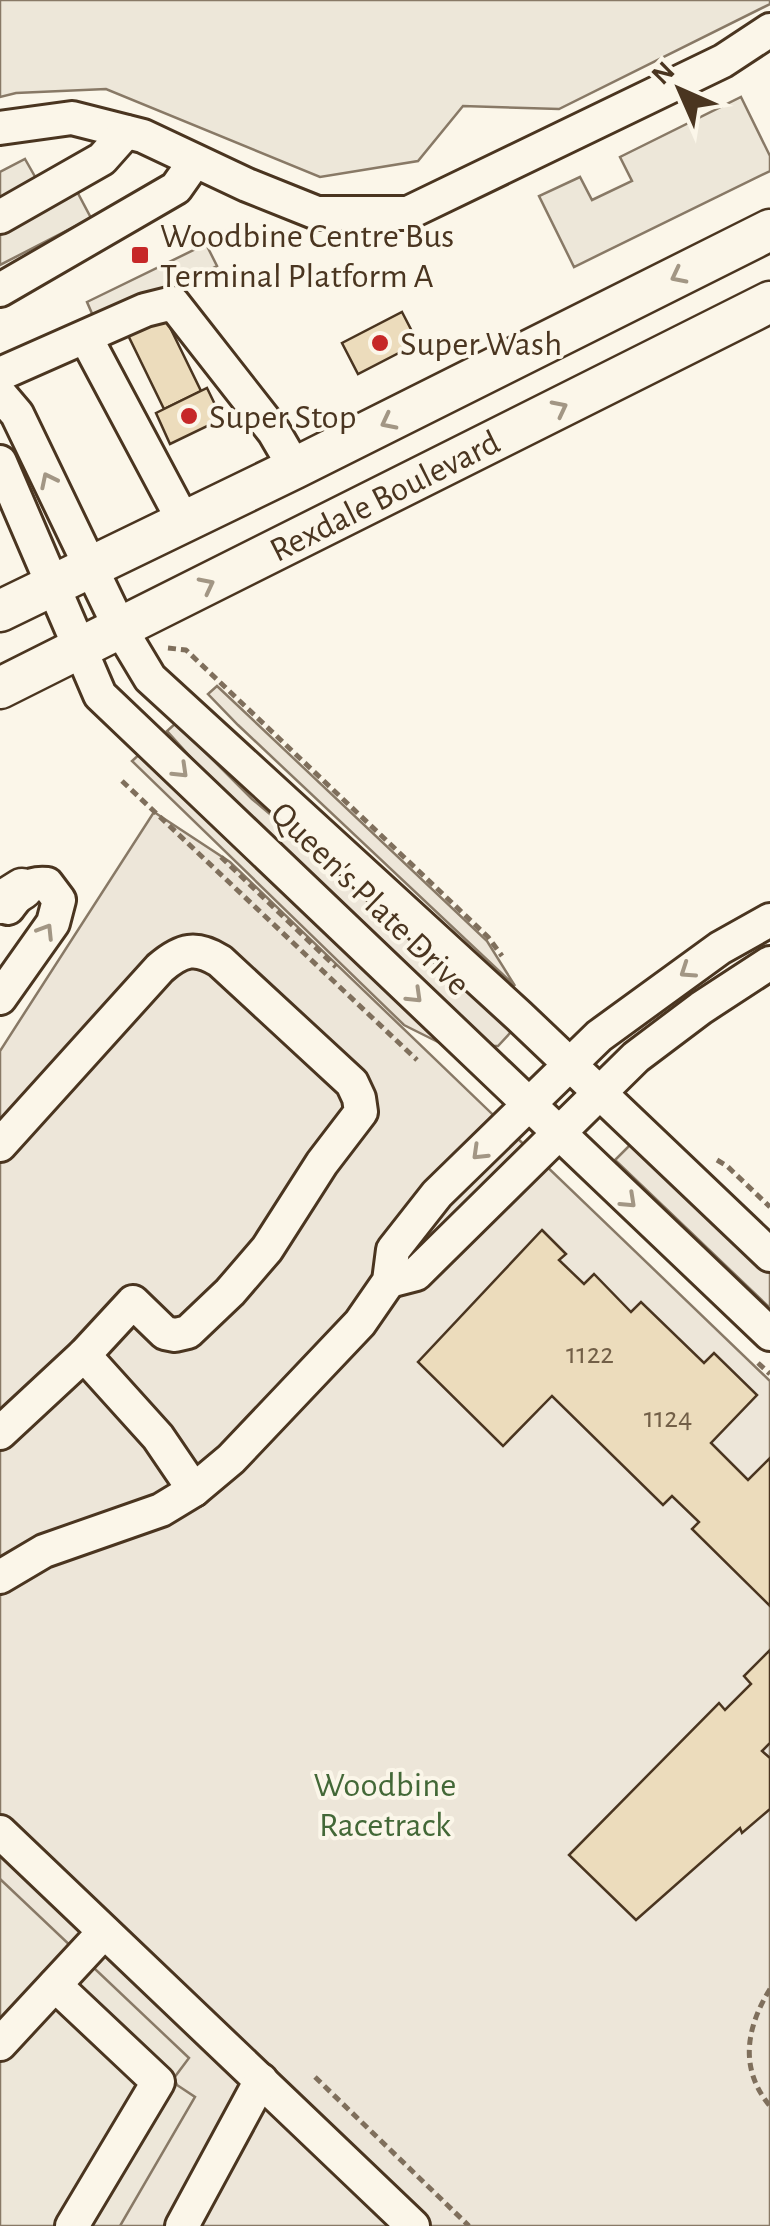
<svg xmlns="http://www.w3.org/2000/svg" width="770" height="2226" font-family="'Alegreya Sans',sans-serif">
<rect width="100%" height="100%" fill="#fbf6e9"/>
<g fill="#ede6d9" stroke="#887966" stroke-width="2.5">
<path d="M217 686 487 941 515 986 238 725 208 694Z"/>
<path d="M176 723 252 799 438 956 511 1027V1032L498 1046H492L194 761 167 731Z"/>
<path d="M143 751 448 1047 404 1025 132 761Z"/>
<path d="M154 812 230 862 770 1381V2226H0V1051Z"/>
<path d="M632 1143 770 1273V1308L615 1160Z"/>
</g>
<g fill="#ede7d9" stroke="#887966" stroke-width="2.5">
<path d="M0 0H770V4L559 109 463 106 418 161 320 177 106 89 16 93 0 97Z"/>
<path d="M741 97 770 156V171L574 267 539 196 580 177 592 200 632 181 620 157Z"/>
<path d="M25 159 37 180 64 167 91 218 0 265V172Z"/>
<path d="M206 244 217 266 97 325 87 302Z"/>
<path d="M0 1879 189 2058 174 2078 177 2085 195 2097 120 2226H0Z"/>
</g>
<g fill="#ecdcbc" stroke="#4a3520" stroke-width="2.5">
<path d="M402 312 418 343 358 374 342 343Z"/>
<path d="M163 313 201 391 164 409 126 331Z"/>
<path d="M207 388 222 419 170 444 156 413Z"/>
<path d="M542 1230 566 1254 559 1260 584 1284 594 1274 631 1312 641 1302 704 1363 714 1353 757 1395 711 1443 748 1480 770 1458V1606L692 1529 699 1522 672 1496 663 1505 552 1396 503 1446 418 1362Z"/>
<path d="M770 1650V1743L762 1751 770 1758V1809L742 1833 740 1828 636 1920 569 1855 719 1703 725 1710 751 1684 744 1676Z"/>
</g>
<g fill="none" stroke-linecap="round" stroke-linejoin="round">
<defs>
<g id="minor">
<path d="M0 128 72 118 143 136 247 185 317 213H408L723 61 770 30"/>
<path d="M0 217 102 159 126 132"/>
<path d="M0 290 176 188 195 161"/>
<path d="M86 338 184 522"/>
<path d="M0 374 145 310 173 303 274 432 295 468"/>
<path d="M0 394 17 414 120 628 150 678 519 1016 770 1255"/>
<path d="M0 462 100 695 770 1334"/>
<path d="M0 998 53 923 59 900 47 884C26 882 20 892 8 908"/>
<path d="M0 1145 160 968C182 949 196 946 220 961L352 1083 359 1098 361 1112 322 1163 267 1249 230 1292 188 1332 175 1335 165 1333 133 1302 84 1355 0 1433"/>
<path d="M389 1281 416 1274 636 1057 701 1008 770 963"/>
<path d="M84 1355 158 1437 194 1490"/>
<path d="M0 1577 44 1551 161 1510 194 1490 231 1459 360 1323 389 1281 393 1250 437 1194 599 1036 720 948 770 920"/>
<path d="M0 1832 413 2226"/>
<path d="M55 1985 158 2082 72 2226"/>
<path d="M0 2044 104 1932"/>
<path d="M182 2226 261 2080"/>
</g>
<g id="major">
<path d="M0 611 295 468 770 230"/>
<path id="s1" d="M0 688 770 302"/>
<path d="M0 903 22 889"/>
</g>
</defs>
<use href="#minor" stroke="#4a3520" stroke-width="38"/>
<use href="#major" stroke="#4a3520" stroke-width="45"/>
<g stroke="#7f6f5c" stroke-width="5" stroke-dasharray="8 5" stroke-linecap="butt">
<path d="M168 648 186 650 488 937 502 956"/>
<path d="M122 781 417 1060"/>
<path d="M221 857 336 967"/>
<path d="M717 1160 727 1166 770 1207"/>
<path d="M758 1363 770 1374"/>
<path d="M770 1989C746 2028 739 2069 770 2106"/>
<path d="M315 2077 469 2226"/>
</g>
<use href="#minor" stroke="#fbf6e9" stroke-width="32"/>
<use href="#major" stroke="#fbf6e9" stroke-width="40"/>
</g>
<defs><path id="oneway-chevron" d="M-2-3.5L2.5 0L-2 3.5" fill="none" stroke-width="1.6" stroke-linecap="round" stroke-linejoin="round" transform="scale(2.5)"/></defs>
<g stroke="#a29684">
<use href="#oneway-chevron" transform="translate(678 276) rotate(153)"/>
<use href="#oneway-chevron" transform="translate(560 408) rotate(-27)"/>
<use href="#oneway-chevron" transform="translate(388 422) rotate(153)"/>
<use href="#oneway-chevron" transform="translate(48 480) rotate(-116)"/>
<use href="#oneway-chevron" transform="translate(207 585) rotate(-27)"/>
<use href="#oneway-chevron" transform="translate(181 771) rotate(44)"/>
<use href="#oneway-chevron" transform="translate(46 931) rotate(-58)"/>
<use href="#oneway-chevron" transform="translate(687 971) rotate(146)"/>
<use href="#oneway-chevron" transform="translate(415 996) rotate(44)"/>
<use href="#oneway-chevron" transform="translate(479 1153) rotate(136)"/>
<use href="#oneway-chevron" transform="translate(629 1201) rotate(43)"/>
</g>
<g fill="#c62828" stroke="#fbf6e9" stroke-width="4">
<rect x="130" y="245" width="20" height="20" rx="5"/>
<circle cx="380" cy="343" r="10"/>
<circle cx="189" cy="416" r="10"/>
</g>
<g text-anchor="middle" stroke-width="8" stroke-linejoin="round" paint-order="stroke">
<g font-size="30" fill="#725f47">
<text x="590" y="1363">1122</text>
<text x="668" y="1427">1124</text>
</g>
<g font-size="35" fill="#4a3520" stroke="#fbf6e9" text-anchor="start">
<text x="160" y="247">Woodbine Centre Bus<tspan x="160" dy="40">Terminal Platform A</tspan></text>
<text x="400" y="355">Super Wash</text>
<text x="209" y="428">Super Stop</text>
</g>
<g font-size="35" fill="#4a3520" stroke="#fbf6e9">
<text dy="12" stroke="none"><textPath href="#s1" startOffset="430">Rexdale Boulevard</textPath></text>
<text transform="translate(371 898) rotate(44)" y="12">Queen's Plate Drive</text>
</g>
<g font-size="35" fill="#436837" stroke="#fbf6e9">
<text x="385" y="1796">Woodbine<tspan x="385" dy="40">Racetrack</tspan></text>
</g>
</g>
<g transform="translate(680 90) rotate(315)" stroke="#fbf6e9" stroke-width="8" paint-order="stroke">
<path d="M0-8L18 38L0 25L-18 38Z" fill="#4a3520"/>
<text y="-15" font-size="28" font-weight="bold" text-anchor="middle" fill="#4a3520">N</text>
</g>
</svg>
